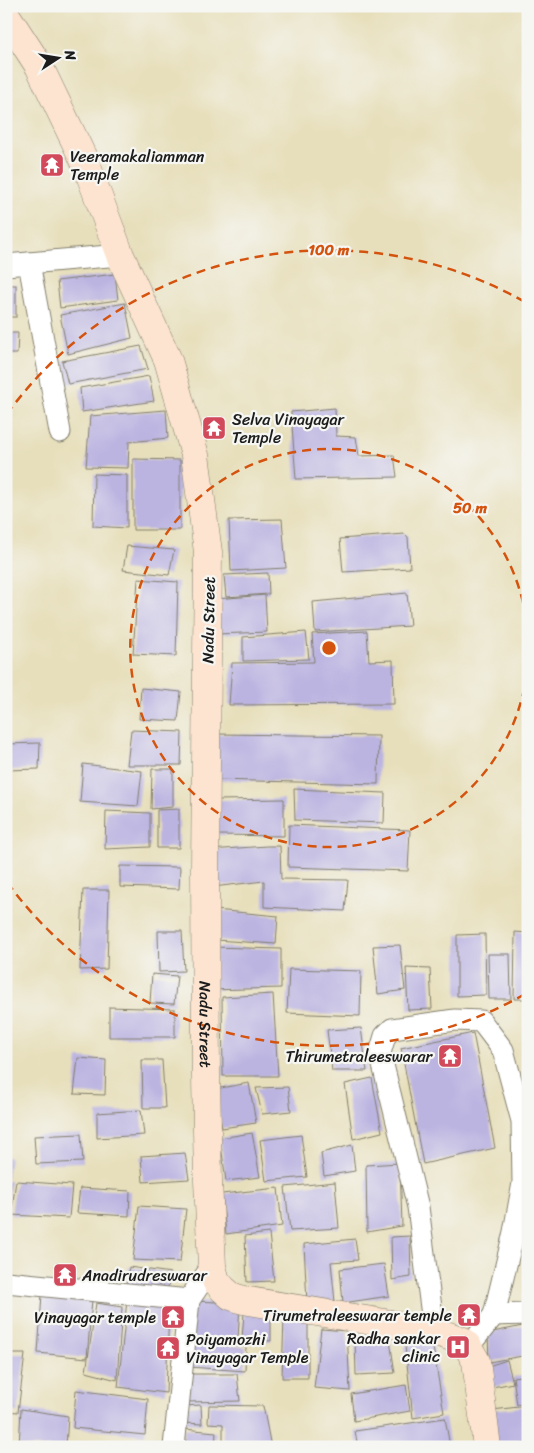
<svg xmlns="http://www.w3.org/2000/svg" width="534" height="1453" font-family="Sriracha,sans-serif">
<rect width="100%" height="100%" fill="#f6f6f2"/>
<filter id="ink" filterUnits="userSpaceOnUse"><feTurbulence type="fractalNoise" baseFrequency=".02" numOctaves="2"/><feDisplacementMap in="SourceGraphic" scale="10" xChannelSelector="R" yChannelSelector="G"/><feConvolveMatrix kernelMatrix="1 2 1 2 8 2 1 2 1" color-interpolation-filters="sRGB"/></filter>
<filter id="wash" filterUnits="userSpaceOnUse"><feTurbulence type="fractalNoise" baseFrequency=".0096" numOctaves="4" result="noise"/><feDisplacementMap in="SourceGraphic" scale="20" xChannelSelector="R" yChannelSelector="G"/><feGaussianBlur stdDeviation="1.12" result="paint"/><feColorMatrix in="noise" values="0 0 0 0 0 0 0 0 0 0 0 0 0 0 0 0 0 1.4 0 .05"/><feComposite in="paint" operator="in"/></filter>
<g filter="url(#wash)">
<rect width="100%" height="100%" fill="#e7dfbb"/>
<g id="blocks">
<g fill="#bbb4e1">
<path d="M115 274 118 300 60 308 57 281Z"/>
<rect x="6" y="285" width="10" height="32"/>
<path d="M125 303 132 338 68 354 60 315Z"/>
<path d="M6 333H18L17 354H6Z"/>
<path d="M141 346 148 369 68 384 62 361Z"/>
<path d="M149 376 154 401 82 412 80 388Z"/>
<path d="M335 408 336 436 356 437 359 456 394 455 397 477 296 479 291 412Z"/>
<path d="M166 410 168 438 129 442 128 468 86 467 90 416Z"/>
<path d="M133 459 180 460V530H133Z"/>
<path d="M94 474 127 475V528L93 526Z"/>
<path d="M282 519 286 568 231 571 229 520Z"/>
<path d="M405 534 408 537 410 568 343 572 340 539Z"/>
<path d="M127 546 174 550 169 575 123 570Z"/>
<path d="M268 573 269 594 226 597 224 575Z"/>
<path d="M138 579 178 582 176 656 133 654Z"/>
<path d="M407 593 410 626 315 632 313 602Z"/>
<path d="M265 595 267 632 217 634 216 599Z"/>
<path d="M367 631 369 661 393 660 394 704 229 705 232 663 314 662 312 634Z"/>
<path d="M306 632 309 659 243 661V637Z"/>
<path d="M141 688 181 692 178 721 139 719Z"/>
<path d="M131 730 182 732 181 765H127Z"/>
<path d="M217 734 379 736 378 784 215 780Z"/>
<path d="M40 743 39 769 6 770V744Z"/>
<path d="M83 764 142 771 138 806 80 802Z"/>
<path d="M152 769H173V807L151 809Z"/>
<path d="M294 789 385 793 384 823 295 820Z"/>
<path d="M284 799V836L218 835 217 800Z"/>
<path d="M179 809V848H157V810Z"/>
<path d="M106 811 150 813V847L105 849Z"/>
<path d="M289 825 410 830 408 871 288 867Z"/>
<path d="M267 846H280L281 879 348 880 345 911 264 907V881L213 887 210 850Z"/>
<path d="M120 866 180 867 179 889 120 887Z"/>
<path d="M83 890H109L107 969 80 970Z"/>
<path d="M215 910 278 916 276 944 215 940Z"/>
<path d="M158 931H182L184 971 159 972Z"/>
<path d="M515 932 528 933V999H514Z"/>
<path d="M485 934 486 995 457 996V935Z"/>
<path d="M400 945 405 990 378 994 373 946Z"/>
<path d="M211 947 281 949V988L210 990Z"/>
<path d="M488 954H510L511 999H489Z"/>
<path d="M406 968 430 969 432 1009 408 1010Z"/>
<path d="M289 969 361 971 360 1016 287 1013Z"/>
<path d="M152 974 177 976 174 1004 150 1003Z"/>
<path d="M273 994 278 1076H223L222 997Z"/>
<path d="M109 1007 175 1009V1037H109Z"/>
<path d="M361 1028 367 1071H332L327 1030Z"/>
<path d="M473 1033 495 1148 423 1164 401 1048Z"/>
<path d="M78 1058 106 1060 105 1095 74 1094Z"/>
<path d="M142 1060H162L165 1108H143Z"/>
<path d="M372 1078 382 1132 353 1139 345 1084Z"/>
<path d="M249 1083 256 1123 222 1128 215 1089Z"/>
<path d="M288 1087 291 1111 262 1114 256 1088Z"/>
<path d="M141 1110 144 1135 97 1138V1113Z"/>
<path d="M252 1133 260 1177 226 1181 220 1138Z"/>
<path d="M81 1134 83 1162 36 1164 34 1136Z"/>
<path d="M301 1135 307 1177 266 1181 260 1140Z"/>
<path d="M352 1145 355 1171 324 1176 321 1153Z"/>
<path d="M185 1153 189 1179 143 1182 141 1156Z"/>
<path d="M6 1157H10L7 1178 6 1177Z"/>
<path d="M400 1163 402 1226 367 1232 366 1165Z"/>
<path d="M6 1181H10L8 1215H6Z"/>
<path d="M16 1181 72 1185 69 1218 11 1215Z"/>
<path d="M335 1182 339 1228 290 1231 285 1187Z"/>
<path d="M80 1188 130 1191 129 1216 77 1213Z"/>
<path d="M278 1188 282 1226 226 1234 222 1194Z"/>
<path d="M139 1206 186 1209 180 1262 133 1260Z"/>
<path d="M269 1233 274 1281 247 1282 245 1236Z"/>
<path d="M410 1236 411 1277 392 1280 391 1237Z"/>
<path d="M355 1239 358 1260 331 1262 335 1302 307 1303 304 1244Z"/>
<path d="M384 1264 389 1296 343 1303 340 1269Z"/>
<path d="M129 1267 171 1273 167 1292 126 1288Z"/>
<path d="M42 1294 92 1300 87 1358 38 1353Z"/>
<path d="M127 1300 169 1306 166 1393 118 1387Z"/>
<path d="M193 1301 240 1303 238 1339H191Z"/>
<path d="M96 1303 122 1307 117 1380 86 1372Z"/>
<path d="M244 1313 271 1314V1341L242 1339Z"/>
<path d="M284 1317 308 1318V1378H282Z"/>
<path d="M528 1325V1355L489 1362 488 1333Z"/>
<path d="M321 1329 347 1331 350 1391 314 1388Z"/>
<path d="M389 1334 395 1373 356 1375 355 1338Z"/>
<path d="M432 1341 444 1413 413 1418 405 1346Z"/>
<path d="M190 1342 246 1347 245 1371 189 1367Z"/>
<path d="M6 1354H25L18 1412 6 1411Z"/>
<path d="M507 1360 513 1383 482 1389 479 1369Z"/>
<path d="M189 1374H237L240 1401 185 1402Z"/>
<path d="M528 1375V1403L517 1405 513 1377Z"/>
<path d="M406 1385 410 1411 354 1421 351 1394Z"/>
<path d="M76 1390 148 1399 145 1435 73 1428Z"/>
<path d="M201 1405 202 1424 184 1423V1406Z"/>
<path d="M209 1405 263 1406 271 1447H223V1424L208 1423Z"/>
<path d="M528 1406V1443L504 1447H487L483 1411Z"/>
<path d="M21 1409 68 1416 66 1447H19Z"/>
<path d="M445 1418 450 1447H358L355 1431Z"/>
<path d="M184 1429 216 1432 215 1447H182Z"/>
<path d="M104 1443 125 1445V1447H104Z"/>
</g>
</g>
</g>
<g filter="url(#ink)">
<use href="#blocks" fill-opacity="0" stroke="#827e6c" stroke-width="1"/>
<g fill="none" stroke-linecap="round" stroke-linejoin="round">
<defs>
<g id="street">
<path d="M29 263 60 432"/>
<path d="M6 265 120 255"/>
<path d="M6 1282 189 1300"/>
<path d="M494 1315 528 1314"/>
<path d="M434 1331 418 1207 380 1053 385 1036 392 1029 455 1020 481 1021 503 1050 522 1121 523 1183 514 1232 494 1315 468 1347"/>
<path d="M174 1447 189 1300 212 1266"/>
</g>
<g id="secondary">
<path id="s1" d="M6 15 39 66 86 164 120 255 168 360 195 455 208 552 205 869 206 1077 208 1181 212 1266 216 1281 223 1289 231 1296 243 1300 434 1331 463 1341 468 1347 476 1361 487 1447"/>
</g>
</defs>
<use href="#street" stroke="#827e6c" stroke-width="23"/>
<use href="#secondary" stroke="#827e6c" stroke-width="29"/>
<use href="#street" stroke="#fff" stroke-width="21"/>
<use href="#secondary" stroke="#fde4d0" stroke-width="28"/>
</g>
</g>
<g fill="none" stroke="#d4530e" stroke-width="2.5" stroke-dasharray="9 6">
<path d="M528 658A199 199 0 1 1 528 638"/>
<path d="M525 994A398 398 0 0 1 7 882M7 414A398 398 0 0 1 525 302"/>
</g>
<defs>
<symbol id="temple-square" viewBox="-11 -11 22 22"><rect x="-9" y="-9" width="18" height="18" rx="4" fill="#d1495b" stroke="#f6f6f2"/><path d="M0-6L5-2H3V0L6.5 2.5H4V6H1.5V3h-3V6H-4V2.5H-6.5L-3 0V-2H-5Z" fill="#fff"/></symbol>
<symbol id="hospital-square" viewBox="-11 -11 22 22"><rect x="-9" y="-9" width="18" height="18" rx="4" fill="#d1495b" stroke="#f6f6f2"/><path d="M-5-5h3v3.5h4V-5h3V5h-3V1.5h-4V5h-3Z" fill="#fff"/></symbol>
</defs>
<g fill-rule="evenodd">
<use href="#temple-square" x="38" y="151" width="28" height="28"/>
<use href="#temple-square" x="200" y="414" width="28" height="28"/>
<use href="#temple-square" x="436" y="1042" width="28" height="28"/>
<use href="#temple-square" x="51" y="1261" width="28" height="28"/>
<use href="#temple-square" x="455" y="1301" width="28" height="28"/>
<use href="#temple-square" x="159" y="1303" width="28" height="28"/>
<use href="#hospital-square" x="444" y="1333" width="28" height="28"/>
<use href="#temple-square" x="154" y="1334" width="28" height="28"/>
</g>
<g text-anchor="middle" stroke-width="4.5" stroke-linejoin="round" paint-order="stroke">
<g font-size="16" fill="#1c1c1c" stroke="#f6f6f2" text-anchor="start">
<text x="70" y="162">Veeramakaliamman<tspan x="70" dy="18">Temple</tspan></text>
<text x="232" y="425">Selva Vinayagar<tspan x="232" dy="18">Temple</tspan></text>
<text x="432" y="1062" text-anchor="end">Thirumetraleeswarar</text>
<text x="82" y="1281">Anadirudreswarar</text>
<text x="452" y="1321" text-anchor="end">Tirumetraleeswarar temple</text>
<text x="156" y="1323" text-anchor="end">Vinayagar temple</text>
<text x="440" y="1344" text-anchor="end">Radha sankar<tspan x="440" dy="18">clinic</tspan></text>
<text x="186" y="1345">Poiyamozhi<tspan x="186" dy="18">Vinayagar Temple</tspan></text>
</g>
<g font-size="16" fill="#1c1c1c" stroke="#f6f6f2">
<text transform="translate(208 620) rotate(-89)" y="6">Nadu Street</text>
<text dy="6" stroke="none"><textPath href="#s1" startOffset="1051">Nadu Street</textPath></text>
</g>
</g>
<circle cx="329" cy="648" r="8" fill="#d4530e" stroke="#f6f6f2" stroke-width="2.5"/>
<g font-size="15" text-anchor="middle" font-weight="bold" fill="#d4530e" stroke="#f6f6f2" stroke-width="4.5" stroke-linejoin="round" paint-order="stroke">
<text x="329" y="255">100 m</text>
<text x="470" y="513">50 m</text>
</g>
<rect width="534" height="1453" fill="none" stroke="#f6f6f2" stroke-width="25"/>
<g transform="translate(58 58) rotate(78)" stroke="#f6f6f2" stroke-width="4" paint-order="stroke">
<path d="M0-4L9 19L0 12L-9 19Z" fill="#1c1c1c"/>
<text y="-8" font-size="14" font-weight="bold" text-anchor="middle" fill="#1c1c1c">N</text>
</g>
</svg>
